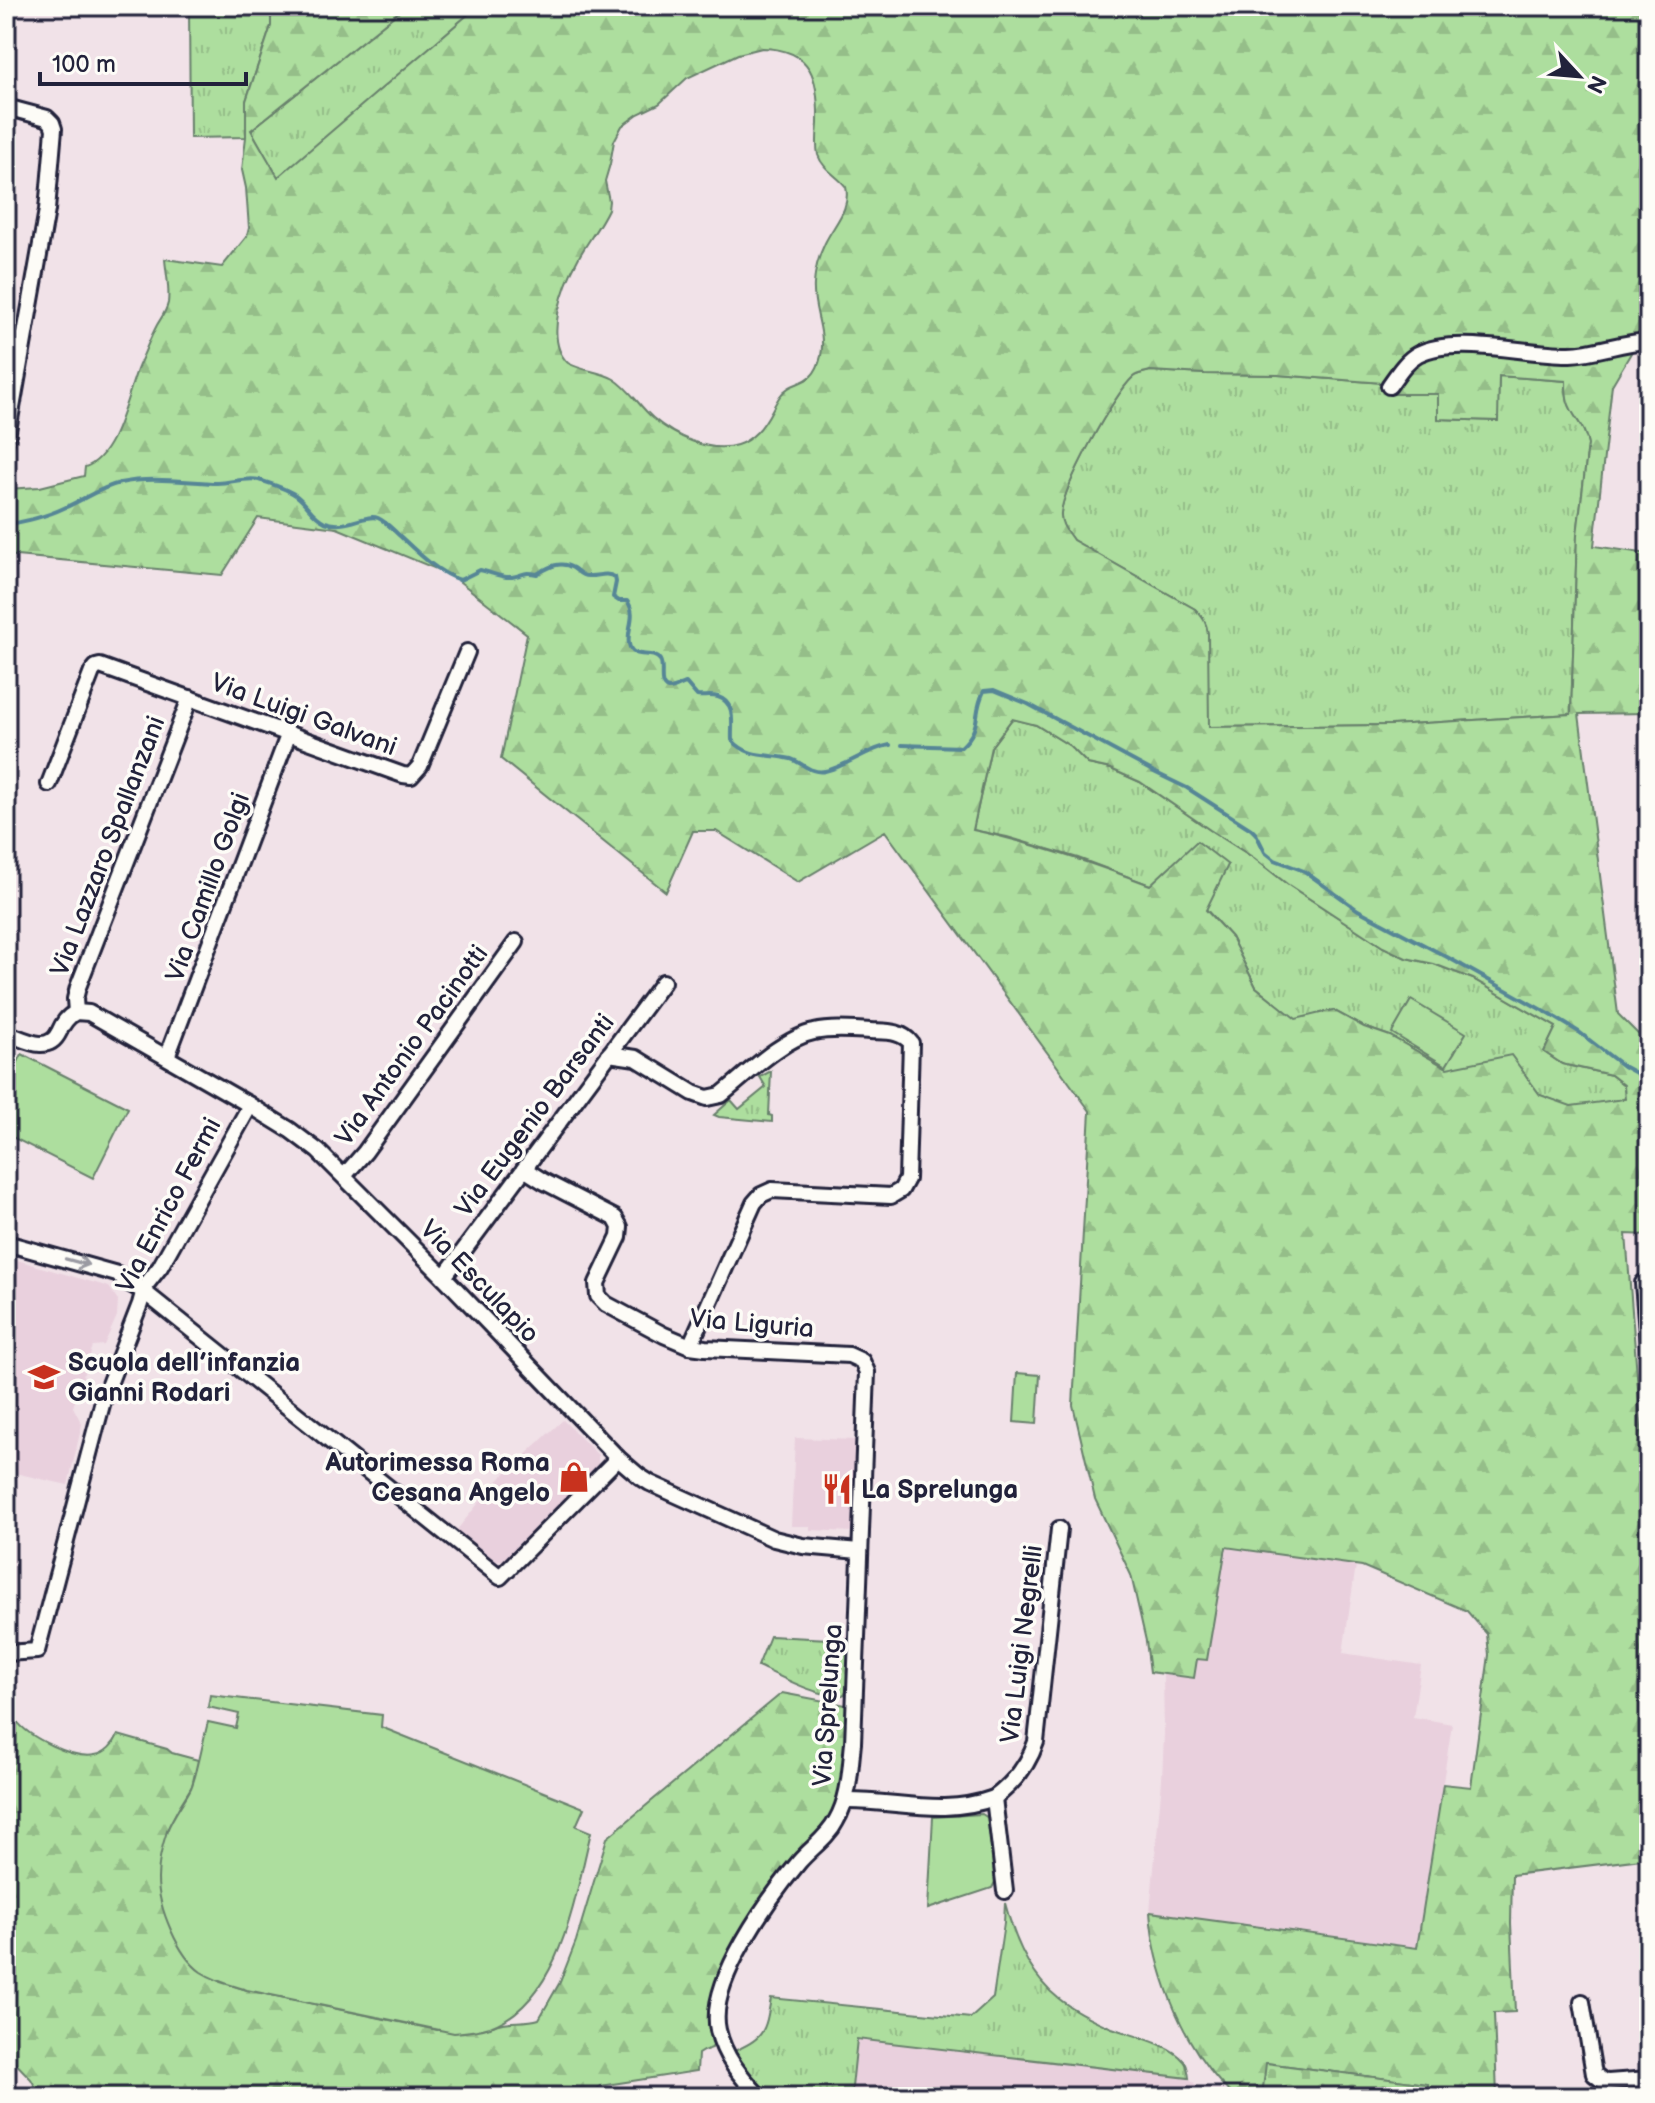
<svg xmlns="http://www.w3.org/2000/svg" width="1655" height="2103" font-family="'Balsamiq Sans',sans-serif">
<defs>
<pattern id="grass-tufts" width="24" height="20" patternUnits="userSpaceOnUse" patternTransform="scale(2)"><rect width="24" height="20" fill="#adde9e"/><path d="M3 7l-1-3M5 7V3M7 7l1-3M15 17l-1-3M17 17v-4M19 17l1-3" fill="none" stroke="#95be89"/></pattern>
<pattern id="forest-firs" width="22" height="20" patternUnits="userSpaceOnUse" patternTransform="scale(2)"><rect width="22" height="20" fill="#adde9e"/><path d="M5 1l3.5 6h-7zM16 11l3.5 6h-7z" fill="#95be89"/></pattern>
<pattern id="cemetery-stones" width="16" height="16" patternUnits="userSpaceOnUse" patternTransform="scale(2)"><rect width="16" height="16" fill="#adde9e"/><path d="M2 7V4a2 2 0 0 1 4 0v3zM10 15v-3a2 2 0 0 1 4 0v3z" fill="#95be89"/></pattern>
</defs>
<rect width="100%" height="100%" fill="#f1e2e8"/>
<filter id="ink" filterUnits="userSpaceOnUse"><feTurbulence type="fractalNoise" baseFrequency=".0125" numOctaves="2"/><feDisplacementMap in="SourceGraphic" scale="16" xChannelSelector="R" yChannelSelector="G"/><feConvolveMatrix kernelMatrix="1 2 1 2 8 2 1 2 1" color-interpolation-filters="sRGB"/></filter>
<g filter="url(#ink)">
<g fill="#e9d0dd">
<path d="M17 1260 109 1287 118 1300 117 1316 104 1345 93 1346 73 1407 82 1424 68 1485 6 1471V1288Z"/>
<path d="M563 1420 598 1455V1465L503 1560 494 1561 456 1531 494 1484Z"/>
<path d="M795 1438 856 1440 854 1532 810 1530V1526H791Z"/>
<path d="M1225 1547 1356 1565 1343 1653 1421 1665 1413 1717 1452 1724 1417 1949 1150 1912 1162 1780 1164 1734 1163 1674 1193 1678Z"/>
<path d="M857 2039 1189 2078 1208 2097H851Z"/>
</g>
<g fill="url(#grass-tufts)" stroke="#68806c" stroke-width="2">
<path d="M189 6H271V26L246 101V137L190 138Z"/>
<path d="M406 6H478L278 178 251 130Z"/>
<path d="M1150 371 1205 374 1278 375 1384 383 1394 393 1438 394V419L1497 421 1499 376 1566 381C1566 388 1566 395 1568 402 1573 417 1586 427 1588 445L1577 535 1571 714 1392 725 1208 727V634L1203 617 1195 609 1073 540C1066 531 1060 524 1061 513 1063 487 1114 394 1133 377 1138 373 1144 373 1150 371Z"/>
<path d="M1012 719 1036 725 1070 746 1088 764 1111 769 1140 782 1210 830 1254 858 1287 884 1383 947 1406 958 1434 964 1473 979 1556 1027 1544 1052 1562 1064 1611 1075 1624 1085 1625 1099 1571 1107 1540 1095 1511 1056 1447 1069 1390 1036 1364 1027 1333 1010 1296 1020 1256 987 1231 937 1206 909 1150 885 1078 858 1007 837 973 830 991 747Z"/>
<path d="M771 1071 769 1115 772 1116V1122L719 1117 714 1115 731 1100 739 1109 766 1087 760 1077Z"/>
<path d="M770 1636 849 1640 848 1687 845 1694C827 1702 777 1675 758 1666Z"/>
<path d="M1005 1903C1014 1938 1029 1975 1058 1998 1074 2011 1093 2020 1112 2028 1133 2036 1169 2043 1184 2061 1188 2065 1188 2072 1189 2078L857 2039 851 2097H769L730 2053C764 2038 765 2034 771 1998L971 2018 993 1998 1004 1923Z"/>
</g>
<g fill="url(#forest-firs)" stroke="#68806c" stroke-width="2" fill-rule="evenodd">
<path d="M271 6H406L251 130 278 177 478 6H1649V331H1644L1612 385 1594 546 1649 554V713L1579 714 1618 1014 1649 1045V1235L1626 1234 1649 1529V1858L1512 1875 1511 1923 1515 2012 1494 2013 1497 2097H1426L1428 2084 1267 2063 1262 2097C1255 2097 1245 2099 1238 2097 1230 2095 1224 2086 1219 2081 1180 2038 1154 1969 1150 1912L1417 1948 1443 1784 1471 1787 1489 1655 1487 1634 1467 1611 1362 1566 1226 1547 1207 1660 1197 1659 1194 1678 1150 1672 1146 1641 1131 1575 1095 1499 1073 1405 1090 1111 885 831 798 882 716 831H693L666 892 501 759 527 634 451 575 337 528 258 518 222 575 6 555V489L40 487 84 476 85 467C117 457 127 392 139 365 145 352 150 338 157 325 161 318 166 312 168 303 170 289 166 273 165 259L222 267 247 236 249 228 246 188 242 170 246 137V101L271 26ZM762 48C813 49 819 79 818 124 817 134 816 145 818 155 823 170 838 176 846 187 851 209 834 224 825 243 819 255 815 269 814 284 812 309 826 330 821 356 813 390 793 377 780 396 772 408 768 421 757 432 752 437 744 443 737 445 709 454 673 435 653 418 639 406 630 389 614 379 600 371 582 371 568 363 543 339 564 284 579 257 588 241 600 226 608 209L609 201 605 181 610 164 614 141 622 126 638 114 659 104 687 78 738 54ZM1150 371 1205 374 1278 375 1383 383 1393 394H1438V419L1498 421 1499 376 1566 381C1566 388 1566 395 1568 402 1573 418 1586 427 1588 445L1577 535 1571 714 1392 725 1209 727 1208 634C1207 623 1203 617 1195 609L1073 540C1067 531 1060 524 1061 513 1063 487 1114 394 1133 377 1138 373 1144 373 1150 371ZM1012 719 1036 725 1070 746 1088 764 1111 769 1140 782 1210 830 1254 858 1287 884 1383 947 1406 958 1434 964 1473 979 1556 1027 1544 1052 1562 1064 1611 1075 1624 1085 1625 1099 1571 1106 1540 1095 1511 1055 1447 1068 1390 1036 1364 1027 1333 1010 1296 1019 1256 987 1231 937 1206 910 1228 865 1197 841 1150 885C1092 863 1034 843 973 830L991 747Z"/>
<path d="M782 1693 846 1705C846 1743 846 1779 834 1815L746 1927 728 1955 719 1974 710 2007 715 2041 712 2048 703 2051 698 2054 697 2071 600 2086 586 2097H41L31 2079 6 2053V1697C9 1705 11 1713 16 1720 28 1737 74 1760 95 1755 106 1753 114 1744 118 1735L167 1749 172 1753 198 1760 192 1786 179 1807 167 1830 220 1982 247 1990 437 2030 493 2026C506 2019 524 2024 539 2019L560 1982 576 1941 607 1838Z"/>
</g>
<path fill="url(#cemetery-stones)" stroke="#68806c" stroke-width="2" d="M1266 2063 1428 2084 1426 2097H1262Z"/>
<g fill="#adde9e" stroke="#68806c" stroke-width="2">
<path d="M1411 1000 1466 1033 1446 1066 1392 1033Z"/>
<path d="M22 1054 128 1108 93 1178 6 1134V1086Z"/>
<path d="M1017 1373 1040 1375 1037 1424 1014 1422Z"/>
<path d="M210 1695 382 1715 381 1727 584 1808 576 1826 591 1832C575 1896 561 2001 490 2027 478 2031 466 2032 454 2033L247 1990C231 1985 215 1981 201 1972 178 1956 158 1907 158 1879 158 1864 162 1846 167 1831 173 1815 184 1802 191 1788 198 1772 203 1740 208 1722L236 1728 239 1714 208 1707Z"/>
<path d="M982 1814 988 1818 990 1823 997 1878 992 1888 928 1909 933 1817Z"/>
</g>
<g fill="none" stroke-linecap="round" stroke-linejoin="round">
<g stroke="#568696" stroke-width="4">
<path d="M6 525C26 521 45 517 64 508 83 500 99 488 120 483 151 476 185 482 217 483 231 483 246 477 259 480 271 484 289 489 298 497 308 505 312 516 325 522 347 530 365 513 378 518 387 522 394 531 401 537 418 553 438 573 460 580L480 570C490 572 501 578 512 577 525 575 523 571 537 574 549 567 560 560 573 568 579 572 582 577 590 576 600 576 605 572 615 577L616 582 613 597 619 601H627C638 615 626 629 629 644 632 661 652 649 660 660 665 668 657 686 668 689 673 690 681 684 686 683L697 696C703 697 711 695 718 697 737 703 731 725 732 740 750 760 770 753 791 759 803 763 811 774 825 771 848 766 866 749 890 745"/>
<path d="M902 745 961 747C983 727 972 715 984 691L994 690 1028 704 1156 773 1187 788 1251 829 1256 834 1265 852 1275 860 1304 871 1358 910 1447 957 1551 1015 1579 1032 1623 1066 1649 1080"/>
</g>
<defs>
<g id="street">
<path d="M6 107 47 118 52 123 54 129 47 210 6 442"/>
<path d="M1389 386C1397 375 1405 361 1418 354 1455 335 1529 355 1570 354 1597 353 1621 342 1649 341"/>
<path d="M49 784 92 672 96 667 100 666 403 775 411 776 420 766 467 652"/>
<path d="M76 1012 89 1013 248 1104 290 1130 318 1151 444 1277 618 1458 639 1476 650 1483 774 1539 803 1546 859 1551"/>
<path d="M76 1012 75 999 78 987 190 698"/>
<path d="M6 1033C24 1039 48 1055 59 1032 63 1023 67 1017 76 1012"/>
<path d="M609 1054 636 1058 693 1093 707 1098 721 1095C746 1075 783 1038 814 1032 832 1028 852 1030 870 1031 885 1032 901 1030 911 1043L907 1179 901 1190 891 1196 772 1190 761 1195 754 1203 690 1346"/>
<path d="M167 1057 289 733"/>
<path d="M524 1169 543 1181 615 1218 620 1227 619 1237 597 1283 598 1296 606 1304 664 1335 690 1346 705 1348 849 1355 862 1361 867 1372 853 1743C850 1769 850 1797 836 1821 828 1837 811 1848 799 1862 770 1897 707 1982 718 2030 724 2057 741 2077 760 2097"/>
<path d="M344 1176 365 1152 516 942"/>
<path d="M6 1243 117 1274 127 1282 143 1291 500 1577 618 1458"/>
<path d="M444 1277 663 982"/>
<path d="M1643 1283 1649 1355"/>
<path d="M6 1653 37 1651 104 1397 140 1304 145 1286 160 1267 247 1111 248 1104"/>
<path d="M994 1798C1014 1783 1028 1766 1036 1742L1059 1529"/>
<path d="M845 1801C897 1800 942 1817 994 1798L1005 1891"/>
<path d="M1582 2002 1594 2074 1603 2081 1608 2082 1649 2079"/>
</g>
</defs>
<use href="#street" stroke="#22223b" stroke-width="20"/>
<use href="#street" stroke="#fdfcf7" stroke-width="14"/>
</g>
<defs><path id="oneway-shaft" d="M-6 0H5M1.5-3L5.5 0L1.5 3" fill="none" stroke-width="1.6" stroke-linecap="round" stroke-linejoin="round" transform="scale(2)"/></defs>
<use stroke="#9a9aa2" href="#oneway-shaft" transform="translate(77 1262) rotate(15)"/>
</g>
<defs>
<symbol id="school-bare" viewBox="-9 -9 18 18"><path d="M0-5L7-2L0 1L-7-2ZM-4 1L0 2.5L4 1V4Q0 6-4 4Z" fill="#c8321e" stroke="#fdfcf7" stroke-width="2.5" paint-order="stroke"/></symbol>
<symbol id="shop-bare" viewBox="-9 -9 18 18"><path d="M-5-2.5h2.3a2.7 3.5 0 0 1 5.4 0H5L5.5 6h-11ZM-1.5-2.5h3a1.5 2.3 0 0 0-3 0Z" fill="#c8321e" stroke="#fdfcf7" stroke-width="2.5" paint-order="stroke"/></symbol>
<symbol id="restaurant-bare" viewBox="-9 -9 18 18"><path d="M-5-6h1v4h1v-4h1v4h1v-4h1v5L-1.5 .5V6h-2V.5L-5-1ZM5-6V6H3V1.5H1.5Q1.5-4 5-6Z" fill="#c8321e" stroke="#fdfcf7" stroke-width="2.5" paint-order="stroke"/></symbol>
</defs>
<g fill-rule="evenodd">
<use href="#school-bare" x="22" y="1355" width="44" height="44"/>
<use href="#shop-bare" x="552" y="1455" width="44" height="44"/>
<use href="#restaurant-bare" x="815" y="1467" width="44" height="44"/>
</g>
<g text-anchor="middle" stroke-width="7" stroke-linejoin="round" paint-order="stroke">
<g font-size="26" fill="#22223b" stroke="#fdfcf7">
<text transform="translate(304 714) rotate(20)" y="9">Via Luigi Galvani</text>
<text transform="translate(107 846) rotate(-69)" y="9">Via Lazzaro Spallanzani</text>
<text transform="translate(207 887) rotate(-70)" y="9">Via Camillo Golgi</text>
<text transform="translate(411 1045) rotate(-54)" y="9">Via Antonio Pacinotti</text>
<text transform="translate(534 1115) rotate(-53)" y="9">Via Eugenio Barsanti</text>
<text transform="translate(168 1205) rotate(-62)" y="9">Via Enrico Fermi</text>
<text transform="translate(480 1281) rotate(46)" y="9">Via Esculapio</text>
<text transform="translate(752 1323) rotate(5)" y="9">Via Liguria</text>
<text transform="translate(1021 1644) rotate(-83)" y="9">Via Luigi Negrelli</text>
<text transform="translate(827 1705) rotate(-86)" y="9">Via Sprelunga</text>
</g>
<g font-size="26" font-weight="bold" fill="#22223b" stroke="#fdfcf7" text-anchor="start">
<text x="68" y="1371">Scuola dell’infanzia<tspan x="68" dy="30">Gianni Rodari</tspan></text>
<text x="550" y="1471" text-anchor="end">Autorimessa Roma<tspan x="550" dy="30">Cesana Angelo</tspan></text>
<text x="861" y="1498">La Sprelunga</text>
</g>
</g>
<rect width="1655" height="2103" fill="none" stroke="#fdfcf7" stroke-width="32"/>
<rect x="16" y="16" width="1623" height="2071" fill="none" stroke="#22223b" stroke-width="3" filter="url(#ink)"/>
<g transform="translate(1579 76) rotate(116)" stroke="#fdfcf7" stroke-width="6" paint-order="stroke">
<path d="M0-6L14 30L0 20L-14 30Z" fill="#22223b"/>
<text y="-12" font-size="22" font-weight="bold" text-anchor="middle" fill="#22223b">N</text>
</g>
<path d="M40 72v12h206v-12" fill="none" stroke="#22223b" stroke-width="4"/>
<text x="52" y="72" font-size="24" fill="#22223b" stroke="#fdfcf7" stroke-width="6" paint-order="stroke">100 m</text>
</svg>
